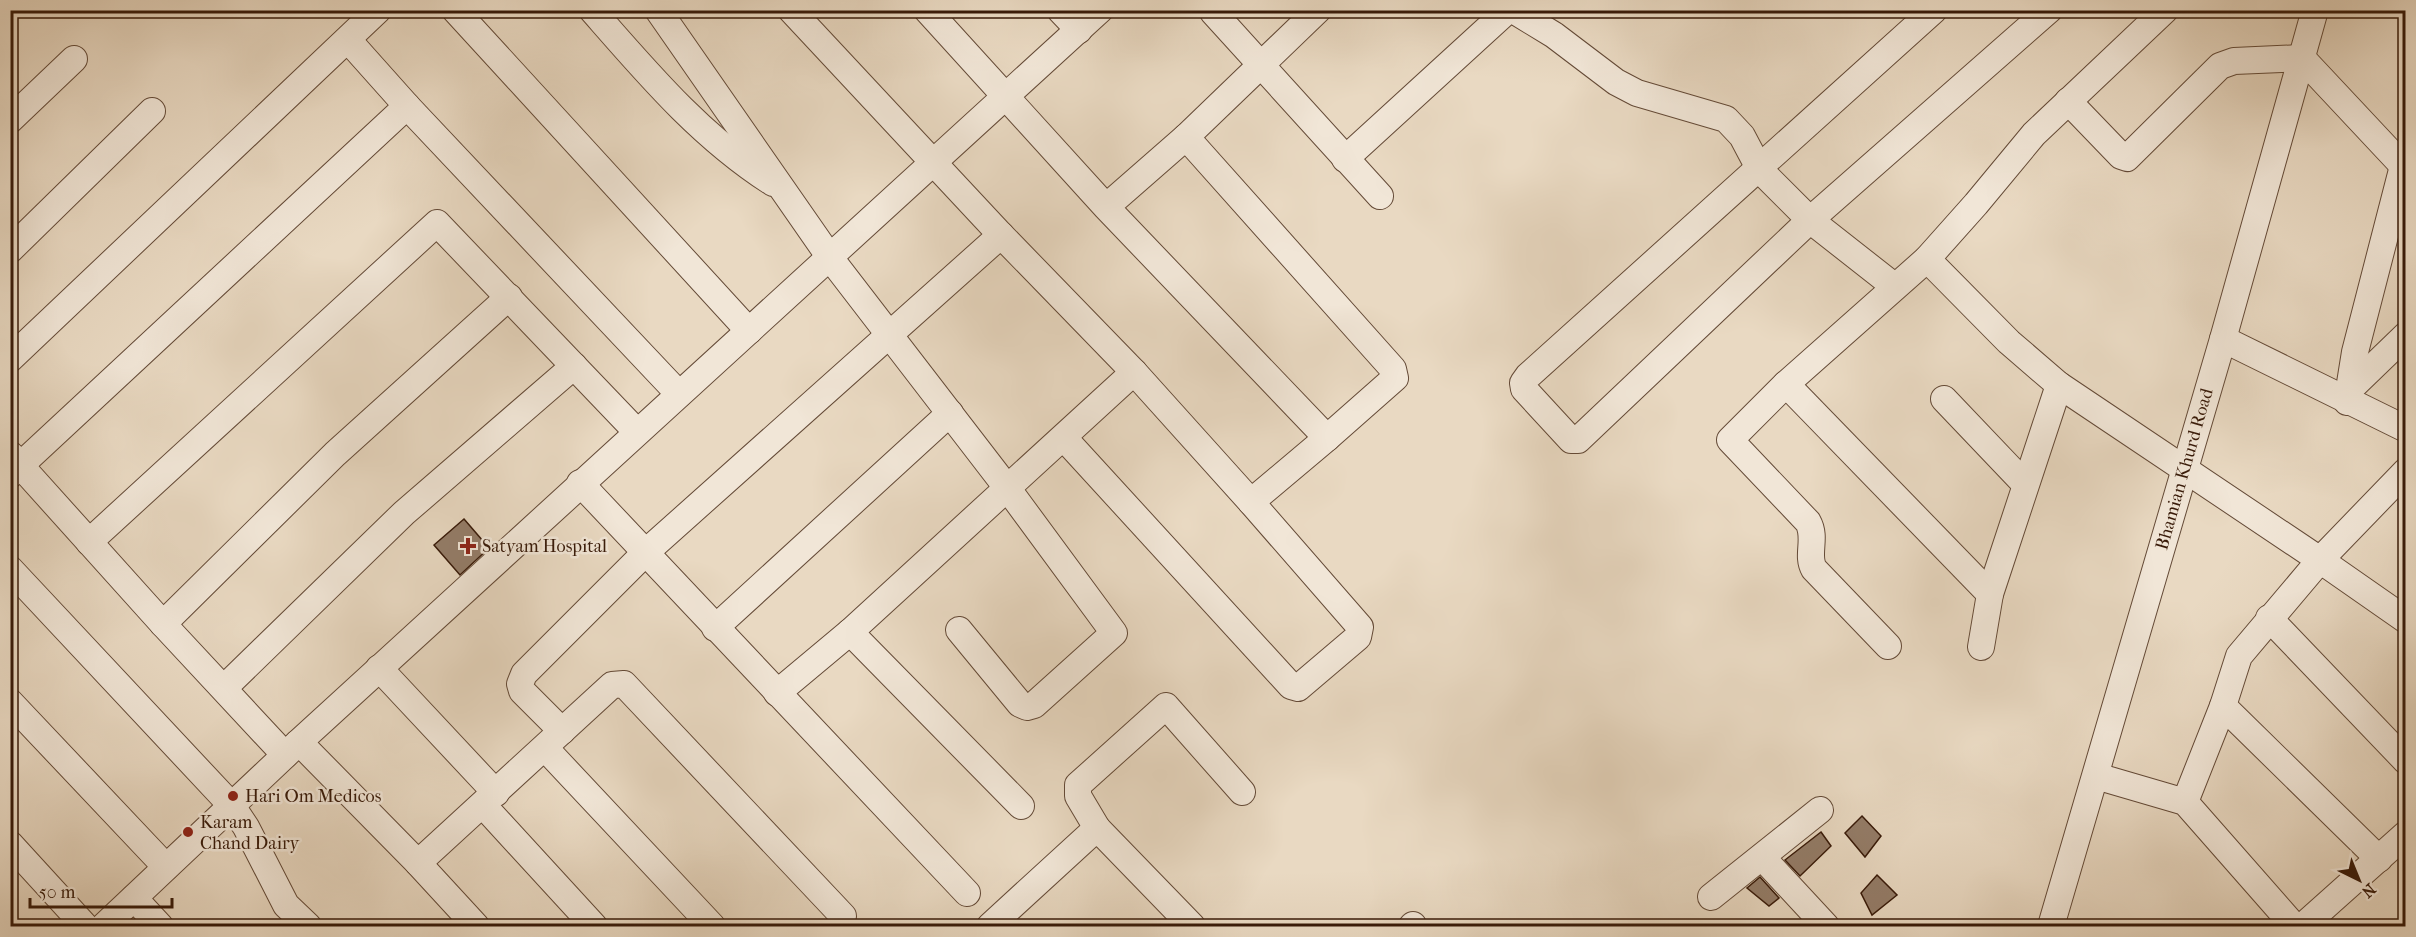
<svg xmlns="http://www.w3.org/2000/svg" width="2416" height="937" font-family="'IM FELL French Canon',serif">
<rect width="100%" height="100%" fill="#e9d9c2"/>
<filter id="stains"><feTurbulence type="fractalNoise" baseFrequency=".00333" numOctaves="4"/><feColorMatrix values="0 0 0 0 .2 0 0 0 0 .09 0 0 0 0 .02 0 0 0 .5 -.17"/></filter>
<radialGradient id="worn" r=".72"><stop offset=".6" stop-color="#630" stop-opacity="0"/><stop offset="1" stop-color="#630" stop-opacity=".3"/></radialGradient>
<g fill="#947d69" stroke="#381a09" stroke-width="1.5">
<path d="M464 519 489 548 460 575 434 545Z"/>
<path d="M1862 816 1881 836 1865 857 1845 833Z"/>
<path d="M1821 832 1831 846 1800 876 1785 860Z"/>
<path d="M1877 875 1897 895 1872 915 1861 893Z"/>
<path d="M1760 877 1779 898 1769 906 1747 888Z"/>
</g>
<g fill="none" stroke-linecap="round" stroke-linejoin="round">
<defs>
<g id="minor">
<path d="M455 10 749 331"/>
<path d="M592 10C648 74 701 137 773 183"/>
<path d="M658 10 831 259 1008 489 1114 633 1034 705 1027 707 1020 704 959 630"/>
<path d="M791 10 1001 235"/>
<path d="M927 10 1106 207 1327 438 1395 378 1393 369 1186 137 1106 207"/>
<path d="M1060 10 1079 30"/>
<path d="M1513 10 1554 35 1616 82 1637 93 1726 119 1742 136 1760 170 1810 220 1894 286"/>
<path d="M1934 10 1528 376 1523 383 1524 389 1571 440H1578L1810 220 2049 10"/>
<path d="M1213 12 1380 196"/>
<path d="M2068 101 2121 156 2127 158 2220 66 2234 61 2302 58 2406 169"/>
<path d="M407 106 679 394"/>
<path d="M10 120 74 59"/>
<path d="M1186 137 1318 10"/>
<path d="M1345 159 1508 10"/>
<path d="M10 250 152 111"/>
<path d="M1927 259 2009 342 2059 385 2320 560 2406 471"/>
<path d="M2223 339 2406 429"/>
<path d="M10 359 378 10"/>
<path d="M1786 384 1990 594"/>
<path d="M2348 391 2406 335"/>
<path d="M1944 399 2025 484"/>
<path d="M2347 402 2355 352 2403 166"/>
<path d="M1064 438 1291 686 1298 688 1358 637 1360 627 1251 502"/>
<path d="M11 455 163 624 285 755"/>
<path d="M10 475 407 106 349 41"/>
<path d="M580 483 967 893"/>
<path d="M89 542 437 223 637 432"/>
<path d="M10 569 232 806 246 827 286 905 308 926"/>
<path d="M2269 618 2406 761"/>
<path d="M163 624 335 454 509 297"/>
<path d="M715 628 950 413"/>
<path d="M850 632 1021 806"/>
<path d="M1888 646 1814 569C1806 555 1817 538 1808 522L1730 440 1786 384 1927 259 1976 204 2034 134 2165 10"/>
<path d="M1981 647 1990 594 2059 385"/>
<path d="M379 668 496 793"/>
<path d="M224 688 404 513 574 366"/>
<path d="M777 693 850 632 1134 372"/>
<path d="M10 702 166 867"/>
<path d="M2223 706 2379 859"/>
<path d="M562 731 522 691 520 684 524 674 646 552 1001 235 1134 372 1251 502 1327 438"/>
<path d="M545 748 712 926"/>
<path d="M2096 776 2185 802 2294 926"/>
<path d="M2185 802 2223 706 2239 656 2320 560 2406 620"/>
<path d="M483 805 594 926"/>
<path d="M1097 828 1078 796V785L1166 706 1242 792"/>
<path d="M10 844 85 926"/>
<path d="M1762 857 1826 926"/>
<path d="M418 863 476 926"/>
<path d="M1711 897 1820 810"/>
<path d="M134 898 160 926"/>
<path d="M843 916 624 684 612 685 418 863 299 742 1100 10"/>
<path d="M104 926 298 743"/>
<path d="M990 926 1097 828 1192 926"/>
<path d="M1412 926 1413 925"/>
<path d="M2051 926 2223 339 2315 10"/>
<path d="M2303 926 2406 834"/>
</g>
</defs>
<use href="#minor" stroke="#644a37" stroke-width="28"/>
<use href="#minor" stroke="#f1e6d7" stroke-width="26"/>
</g>
<g fill="#8f2418" stroke="#f1e6d7" stroke-width="2">
<path d="M465 537h6v6h6v6h-6v6h-6v-6h-6v-6h6z"/>
<circle cx="233" cy="796" r="6"/>
<circle cx="188" cy="832" r="6"/>
</g>
<g text-anchor="middle" stroke-width="5" stroke-linejoin="round" paint-order="stroke">
<g font-size="18" fill="#381a09" stroke="#f1e6d7">
<text transform="translate(2184 469) rotate(-74)" y="6">Bhamian Khurd Road</text>
</g>
<g font-size="18" fill="#381a09" stroke="#f1e6d7" text-anchor="start">
<text x="482" y="552">Satyam Hospital</text>
<text x="245" y="802">Hari Om Medicos</text>
<text x="200" y="828">Karam<tspan x="200" dy="21">Chand Dairy</tspan></text>
</g>
</g>
<rect width="2416" height="937" fill="none" stroke="#e9d9c2" stroke-width="36"/>
<rect x="12" y="12" width="2392" height="913" fill="none" stroke="#381a09" stroke-width="3"/>
<rect x="18" y="18" width="2380" height="901" fill="none" stroke="#381a09" stroke-width="1.5"/>
<g transform="translate(2359 880) rotate(137)" stroke="#f1e6d7" stroke-width="4.5" paint-order="stroke">
<path d="M0-4.5L10 22L0 15L-10 22Z" fill="#381a09"/>
<text y="-9" font-size="16" font-weight="bold" text-anchor="middle" fill="#381a09">N</text>
</g>
<path d="M30 898v9h142v-9" fill="none" stroke="#381a09" stroke-width="3"/>
<text x="39" y="898" font-size="18" fill="#381a09" stroke="#f1e6d7" stroke-width="4.5" paint-order="stroke">50 m</text>
<rect width="100%" height="100%" filter="url(#stains)"/>
<rect width="100%" height="100%" fill="url(#worn)"/>
</svg>
